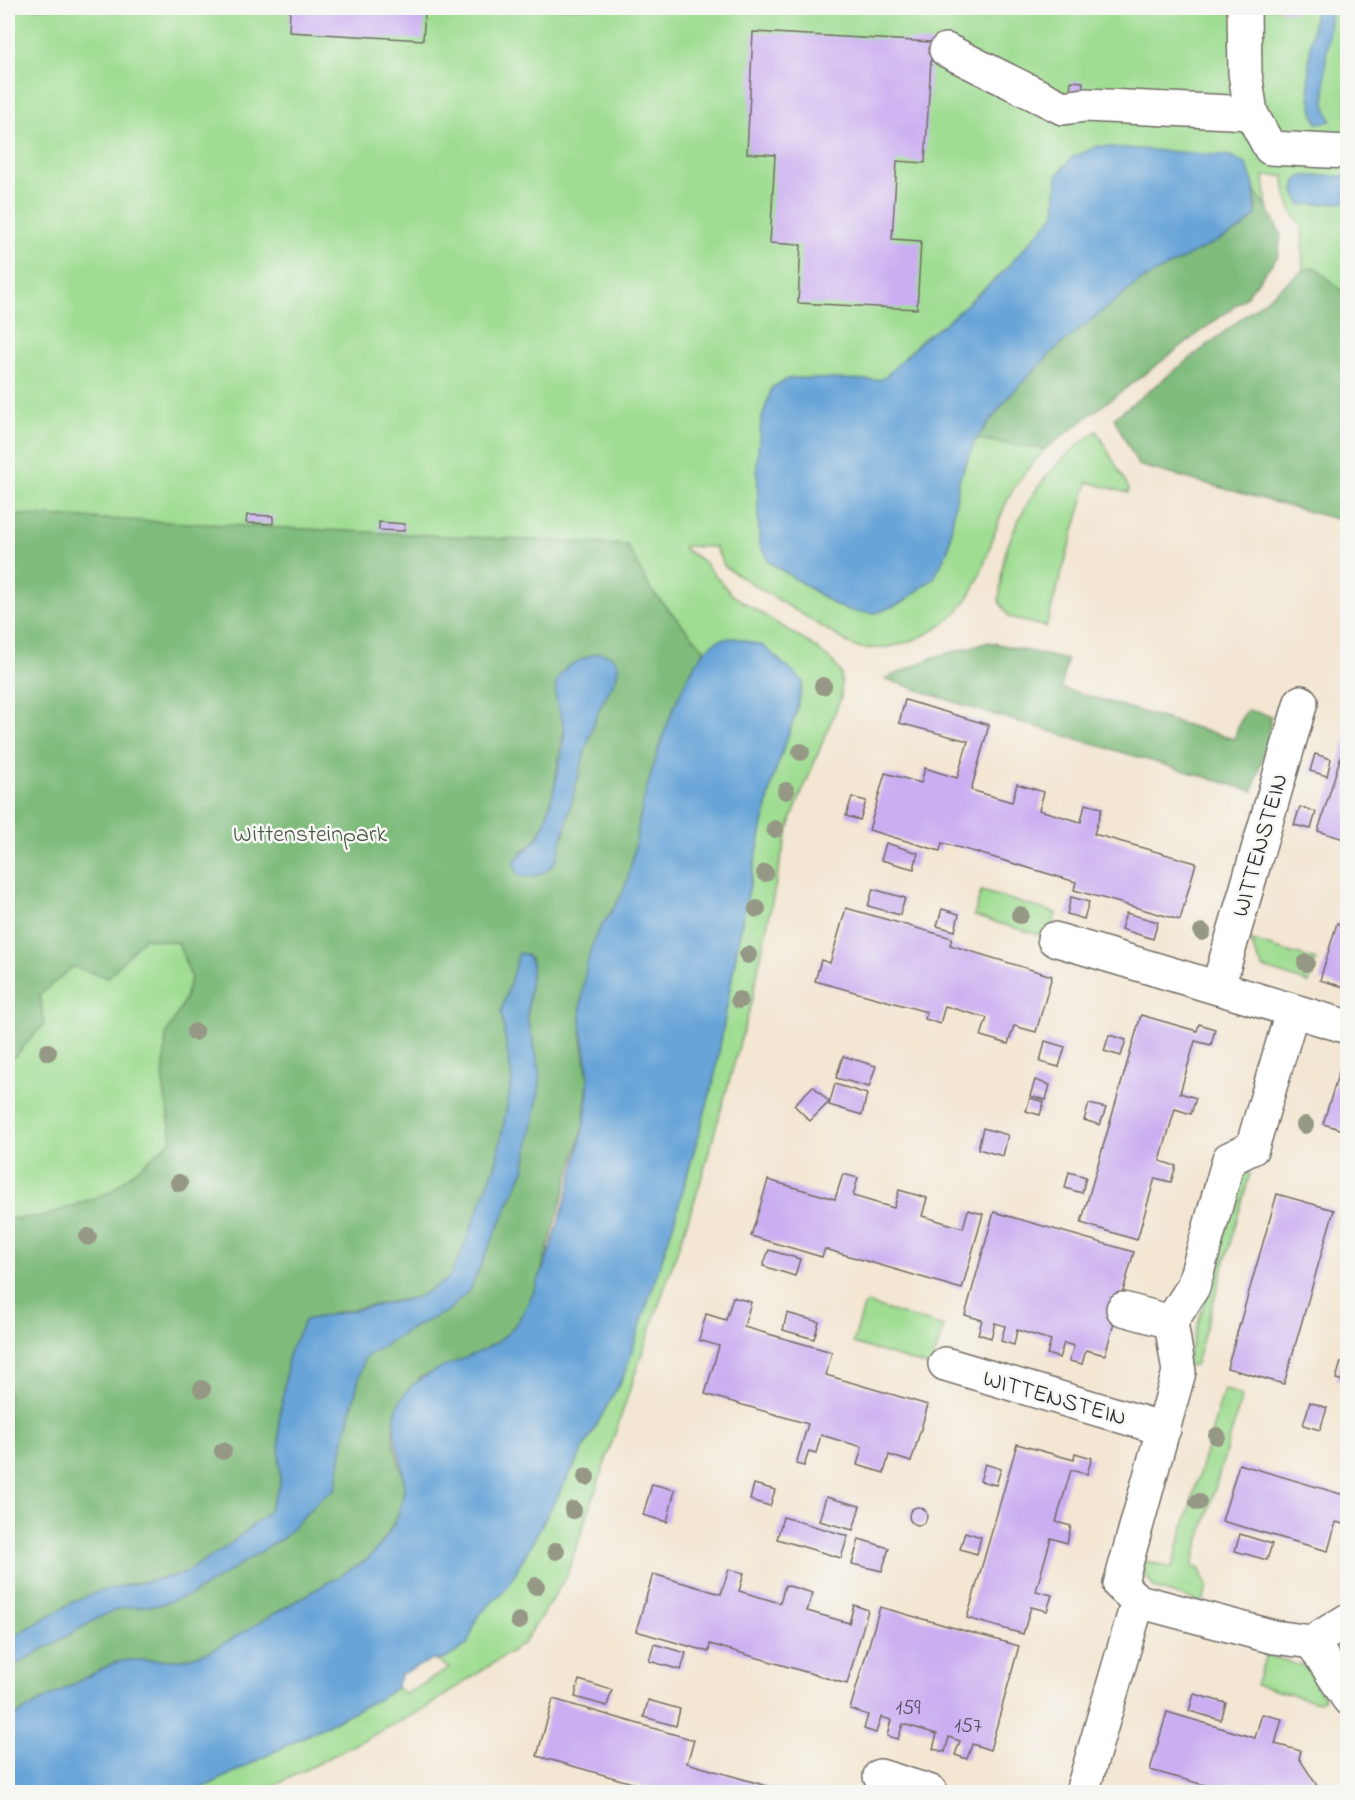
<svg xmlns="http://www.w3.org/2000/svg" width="1355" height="1800" font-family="'Indie Flower',sans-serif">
<rect width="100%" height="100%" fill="#f6f6f2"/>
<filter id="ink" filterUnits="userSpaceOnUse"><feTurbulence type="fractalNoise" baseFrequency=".0167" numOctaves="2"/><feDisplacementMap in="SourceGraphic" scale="12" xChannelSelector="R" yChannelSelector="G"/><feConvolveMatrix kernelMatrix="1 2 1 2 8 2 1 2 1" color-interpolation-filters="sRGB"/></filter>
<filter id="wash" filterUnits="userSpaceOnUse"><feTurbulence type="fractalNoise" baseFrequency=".008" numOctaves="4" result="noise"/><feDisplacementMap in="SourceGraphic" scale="24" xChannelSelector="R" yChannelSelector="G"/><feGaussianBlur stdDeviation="1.35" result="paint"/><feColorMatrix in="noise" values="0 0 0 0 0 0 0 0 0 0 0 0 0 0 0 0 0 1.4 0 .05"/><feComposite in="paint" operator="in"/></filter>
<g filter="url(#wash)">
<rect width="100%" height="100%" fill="#f3e6d2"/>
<g fill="#9fdd92" stroke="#65845e" stroke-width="1.5">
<path d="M8 8H1347V324L1303 282 1302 226C1290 214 1284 193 1284 176H1264L1267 207 1255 192 1254 185 1156 151 1119 148 1001 274 971 300 769 562 837 606 856 612 948 550 959 480 976 439 1045 449C1033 464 1017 480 1009 497 980 556 986 613 913 640 893 647 876 651 855 647L725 567 715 547 684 546V549L703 561 732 595 812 645 833 662 841 673V697L792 817 781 858 751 1004 699 1187 566 1577 524 1643 424 1709 262 1792H195L386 1695 396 1687 406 1694 450 1668 432 1659 444 1660 472 1629 478 1616 507 1588 624 1375 673 1225 714 1080 741 926 773 778 797 710 803 682 763 646 583 1128 113 1663 8 1719Z"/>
<path d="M1097 431 1129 489 1128 493 1088 482 1046 627 1009 617 999 601C1001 585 1001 566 1006 551 1024 498 1052 462 1097 431Z"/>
<path d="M981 891 1056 913 1049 938 974 916Z"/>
<path d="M1249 940 1316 960 1309 983 1263 968Z"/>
<path d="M1242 1171 1250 1174 1195 1366 1186 1365Z"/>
<path d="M865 1303 944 1327 931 1367 853 1343Z"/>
<path d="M1224 1389 1242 1396 1192 1567 1199 1568 1207 1586 1203 1603 1154 1588 1143 1570 1146 1561 1172 1568Z"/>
<path d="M1266 1655 1308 1667 1324 1698 1318 1702 1256 1685Z"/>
</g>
<g fill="#7fbc7c" stroke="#557454" stroke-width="1.5" fill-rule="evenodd">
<path d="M1255 192 1267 207 1281 235 1278 256 1244 299 1045 449 976 439 1011 394 1054 350 1140 280 1241 229 1256 215Z"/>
<path d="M1315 267 1347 296V522L1138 465 1114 418 1301 272Z"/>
<path d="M8 514 627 545 651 590 705 650 687 678 640 815 635 855 625 889 615 906 581 1033 588 1079 583 1128 540 1276 526 1311 510 1332 487 1350 420 1377C414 1388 394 1422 393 1432 392 1446 401 1465 403 1478 408 1506 385 1543 365 1561L209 1652 179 1660H127L113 1663 8 1719V1669L102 1616 122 1608 159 1605 193 1594 283 1538 319 1500 336 1488 344 1439 364 1358 410 1329 448 1311 470 1289 524 1170 540 1085 539 1065 527 1018 532 963 531 959 520 954 501 1012 512 1079 496 1164 461 1254 448 1279 418 1297 332 1313 289 1353 279 1422 280 1485 268 1512 228 1546 183 1574 128 1584 73 1602 8 1640V1219L45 1216 110 1192 172 1140 163 1082 166 1035 184 1001 191 977 178 943 144 938 108 978 73 967 40 994 44 1024 8 1064ZM614 683C592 704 567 824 556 860L520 853C558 832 553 769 564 731 566 724 606 691 614 683Z"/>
<path d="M989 642 1067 660 1061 688 1234 739 1242 717 1248 710 1271 716 1268 738 1253 791 972 708 885 679 934 657Z"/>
</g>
<g fill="#67a4d8" stroke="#496882" stroke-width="1.5">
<path d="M1315 8H1331L1325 68V104L1331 121 1317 123C1302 87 1311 46 1315 8Z"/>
<path d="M1098 146 1231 156 1246 164 1254 185 1256 215 1241 229 1140 281 1054 350 1011 394 976 439 959 480 948 550 934 578 903 602 877 613 856 612 837 606 769 562 759 543 757 461 761 421 772 387 790 378 876 380 884 378 924 338 944 324 1001 274 1055 214 1057 176 1071 158Z"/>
<path d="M1303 176H1347V202L1301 205 1294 192 1296 181Z"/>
<path d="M735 638 763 646 803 681 797 710 773 778 741 926 714 1080 673 1225 624 1375 507 1588 478 1616 467 1645 444 1660H432L401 1674 396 1687 386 1695 195 1792H8V1719L113 1663 127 1660H179L209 1652 365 1561C387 1542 405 1511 404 1482 403 1456 388 1435 397 1408 411 1365 476 1364 508 1333 540 1303 574 1175 583 1129 587 1107 590 1082 587 1060 584 1038 578 1020 582 997 584 979 587 956 594 940 602 920 620 905 626 884 633 862 636 840 640 817 647 780 684 654 719 640 724 638 731 638 735 638Z"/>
<path d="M597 653C606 653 617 656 618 666 620 677 603 699 598 712 580 758 571 812 556 860 549 871 536 879 521 876L517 873 514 862C521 851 533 847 539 836 547 823 566 744 564 729 562 713 551 697 557 680 563 665 583 659 597 653Z"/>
<path d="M519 953 527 955 532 963 527 1018 539 1065 540 1085 524 1170 470 1289 448 1311 410 1329 364 1358 344 1439 336 1488 319 1500 283 1538 193 1594 159 1605 122 1608 102 1616 8 1669V1640L73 1602 99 1591 183 1574 228 1546 268 1512 280 1485 279 1422 289 1353 305 1320 418 1297 448 1279 461 1254 496 1164 512 1079 501 1012Z"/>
</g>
<g id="blocks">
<g fill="#caaef1">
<path d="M290 8 425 11 423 40 289 32Z"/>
<path d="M1280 8H1296V12L1280 11Z"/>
<path d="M753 32 932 42 925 163 897 161 892 239 921 241 917 309 798 303 801 245 770 243 775 155 747 153Z"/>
<path d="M1071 81 1083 82 1082 92 1070 91Z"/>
<path d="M247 515 273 516V524L246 523Z"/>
<path d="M379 522 405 524 404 531 379 530Z"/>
<path d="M905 700 989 725 971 790 1012 802 1017 784 1044 792 1039 810 1081 822 1085 804 1102 808 1094 834 1196 863 1180 920 1074 890 1076 882 975 852 942 843 940 851 869 830 885 773 921 783 925 768 957 778 968 741 899 723Z"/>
<path d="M1347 736V840L1318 831Z"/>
<path d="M1315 754 1331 759 1327 776 1310 771Z"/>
<path d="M852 797 866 801 860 820 846 816Z"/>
<path d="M1300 807 1316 812 1311 829 1294 825Z"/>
<path d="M886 843 918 853 914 869 881 860Z"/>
<path d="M873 889 905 898 900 915 868 906Z"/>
<path d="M1071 897 1089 902 1084 919 1067 914Z"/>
<path d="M846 908 952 938 950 945 1052 976 1036 1032 1014 1026 1008 1044 981 1036 987 1018 945 1006 940 1024 925 1019 927 1012 815 981 821 960 830 963Z"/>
<path d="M942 909 959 914 955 931 937 926Z"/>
<path d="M1126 913 1158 922 1153 939 1121 929Z"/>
<path d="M1337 923 1347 926V988L1320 980Z"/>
<path d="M1141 1015 1197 1031 1199 1024 1215 1029 1211 1045 1195 1041 1180 1093 1196 1098 1191 1114 1175 1109 1160 1161 1176 1166 1171 1182 1155 1178 1137 1240 1081 1223Z"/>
<path d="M1109 1035 1126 1040 1121 1056 1104 1051Z"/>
<path d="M1045 1041 1065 1047 1059 1067 1040 1062Z"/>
<path d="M843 1056 876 1066 869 1087 836 1078Z"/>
<path d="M1340 1068 1347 1070V1131L1323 1124Z"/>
<path d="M1035 1080 1050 1085 1046 1100 1030 1096Z"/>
<path d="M835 1084 867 1094 862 1115 829 1105Z"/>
<path d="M813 1086 829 1102 810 1121 794 1105Z"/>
<path d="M1030 1098 1044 1102 1040 1115 1026 1111Z"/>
<path d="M1089 1104 1106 1108 1100 1125 1084 1120Z"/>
<path d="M983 1128 1008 1135 1003 1156 978 1149Z"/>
<path d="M1069 1172 1086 1177 1082 1193 1065 1188Z"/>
<path d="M843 1174 858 1178 853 1196 894 1208 899 1190 927 1198 922 1216 963 1228 968 1210 983 1214 962 1289 825 1249 822 1257 751 1236 768 1180 835 1199Z"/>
<path d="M1277 1194 1334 1210 1284 1384 1227 1368Z"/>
<path d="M994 1212 1134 1252 1105 1355 1086 1350 1082 1364 1069 1361 1074 1346 1064 1343 1059 1358 1047 1354 1051 1340 1017 1330 1014 1345 1001 1341 1005 1326 995 1323 991 1338 978 1334 982 1320 965 1315Z"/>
<path d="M769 1250 800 1259 795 1276 763 1266Z"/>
<path d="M733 1297 751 1302 744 1327 832 1352 826 1375 928 1405 911 1462 889 1455 884 1473 857 1465 862 1447 821 1435 816 1453 809 1451 804 1466 796 1464 808 1424 705 1394 719 1346 699 1340 706 1314 726 1320Z"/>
<path d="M787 1313 819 1322 814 1339 783 1330Z"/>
<path d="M1341 1362 1347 1364V1382L1336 1379Z"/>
<path d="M1310 1402 1327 1408 1320 1430 1303 1425Z"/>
<path d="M1017 1444 1074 1460 1075 1453 1092 1458 1087 1474 1071 1470 1056 1522 1071 1526 1067 1543 1051 1538 1036 1591 1052 1595 1047 1611 1031 1607 1023 1634 967 1618Z"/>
<path d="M985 1464 1001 1469 996 1485 980 1481Z"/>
<path d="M1239 1464 1344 1495 1347 1493V1525L1336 1522 1328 1551 1222 1521Z"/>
<path d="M652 1484 675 1490 667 1522 643 1515Z"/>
<path d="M754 1484 775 1490 770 1506 750 1500Z"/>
<path d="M826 1497 860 1506 853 1530 819 1521Z"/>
<circle cx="918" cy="1516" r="9"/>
<path d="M783 1517 848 1536 841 1558 777 1539Z"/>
<path d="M965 1532 981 1537 977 1554 960 1549Z"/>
<path d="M1240 1534 1272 1544 1267 1560 1235 1551Z"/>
<path d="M859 1539 889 1548 882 1571 852 1564Z"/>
<path d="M729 1569 744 1573 739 1591 780 1603 785 1585 813 1593 807 1611 849 1623 854 1605 868 1610 847 1684 710 1644 709 1652 636 1631 653 1574 721 1594Z"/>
<path d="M880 1607 1019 1646 990 1750 972 1744 967 1759 955 1755 960 1741 949 1737 945 1752 933 1749 937 1734 903 1724 898 1739 887 1736 891 1720 881 1717 876 1733 864 1729 868 1715 850 1709Z"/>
<path d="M654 1644 686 1653 681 1670 649 1661Z"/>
<path d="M579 1680 612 1690 607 1706 575 1697Z"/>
<path d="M1194 1694 1226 1703 1221 1720 1189 1711Z"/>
<path d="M553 1699 694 1740 687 1763 788 1792H664L537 1756Z"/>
<path d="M648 1700 680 1709 676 1726 644 1717Z"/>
<path d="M1167 1712 1255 1738 1262 1714 1282 1719 1275 1744 1301 1751 1299 1758 1321 1792H1230L1150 1770Z"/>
</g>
</g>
</g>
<g filter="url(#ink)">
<use href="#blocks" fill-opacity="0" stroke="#716c65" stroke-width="1.5"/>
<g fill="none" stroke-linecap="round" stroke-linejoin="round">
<defs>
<g id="minor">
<path d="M1244 8 1245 73 1251 113 1270 148 1348 152"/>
<path d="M946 50 1063 108 1085 105 1251 113"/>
<path d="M1054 939 1348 1027"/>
<path d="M1218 987 1301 702"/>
<path d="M1123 1309 1171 1322"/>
<path d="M945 1364 1164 1429"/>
<path d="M1138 1601 1274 1637 1312 1642"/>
<path d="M1348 1620 1312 1642 1348 1698"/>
<path d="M880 1776 931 1792"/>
<path d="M1082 1792 1138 1601 1120 1585 1179 1372 1171 1322 1193 1287 1229 1159 1252 1148 1292 1012"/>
</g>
</defs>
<use href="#minor" stroke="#716c65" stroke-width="36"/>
<use href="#minor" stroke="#fff" stroke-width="33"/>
</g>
<g fill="#959884">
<circle cx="823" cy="686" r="9"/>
<circle cx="801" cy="752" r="9"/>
<circle cx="786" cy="791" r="9"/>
<circle cx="775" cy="829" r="9"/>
<circle cx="765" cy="873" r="9"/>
<circle cx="757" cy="909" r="9"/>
<circle cx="1020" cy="915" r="9"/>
<circle cx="1202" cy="932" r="9"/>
<circle cx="748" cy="955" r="9"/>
<circle cx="1306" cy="963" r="9"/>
<circle cx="739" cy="1000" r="9"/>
<circle cx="195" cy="1032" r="9"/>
<circle cx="48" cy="1052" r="9"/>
<circle cx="1305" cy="1125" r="9"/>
<circle cx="179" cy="1183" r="9"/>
<circle cx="88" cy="1237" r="9"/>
<circle cx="202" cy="1389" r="9"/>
<circle cx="1217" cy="1436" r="9"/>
<circle cx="223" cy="1451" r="9"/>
<circle cx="586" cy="1477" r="9"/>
<circle cx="1198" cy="1502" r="9"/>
<circle cx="573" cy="1510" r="9"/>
<circle cx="556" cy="1551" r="9"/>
<circle cx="536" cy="1586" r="9"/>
<circle cx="519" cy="1621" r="9"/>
</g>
</g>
<g text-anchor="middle" stroke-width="5" stroke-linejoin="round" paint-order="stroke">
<g font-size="21" fill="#534c5c">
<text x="908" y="1714">159</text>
<text x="968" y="1732">157</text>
</g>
<g font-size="24" fill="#485845" stroke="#f6f6f2">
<text x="310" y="841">Wittensteinpark</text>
</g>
<g font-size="24" fill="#2b2b2b" stroke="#f6f6f2">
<text transform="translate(1259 845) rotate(-74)" y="8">WITTENSTEIN</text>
<text transform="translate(1055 1397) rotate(16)" y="8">WITTENSTEIN</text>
</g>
</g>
<rect width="1355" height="1800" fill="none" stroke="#f6f6f2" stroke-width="30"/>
</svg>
